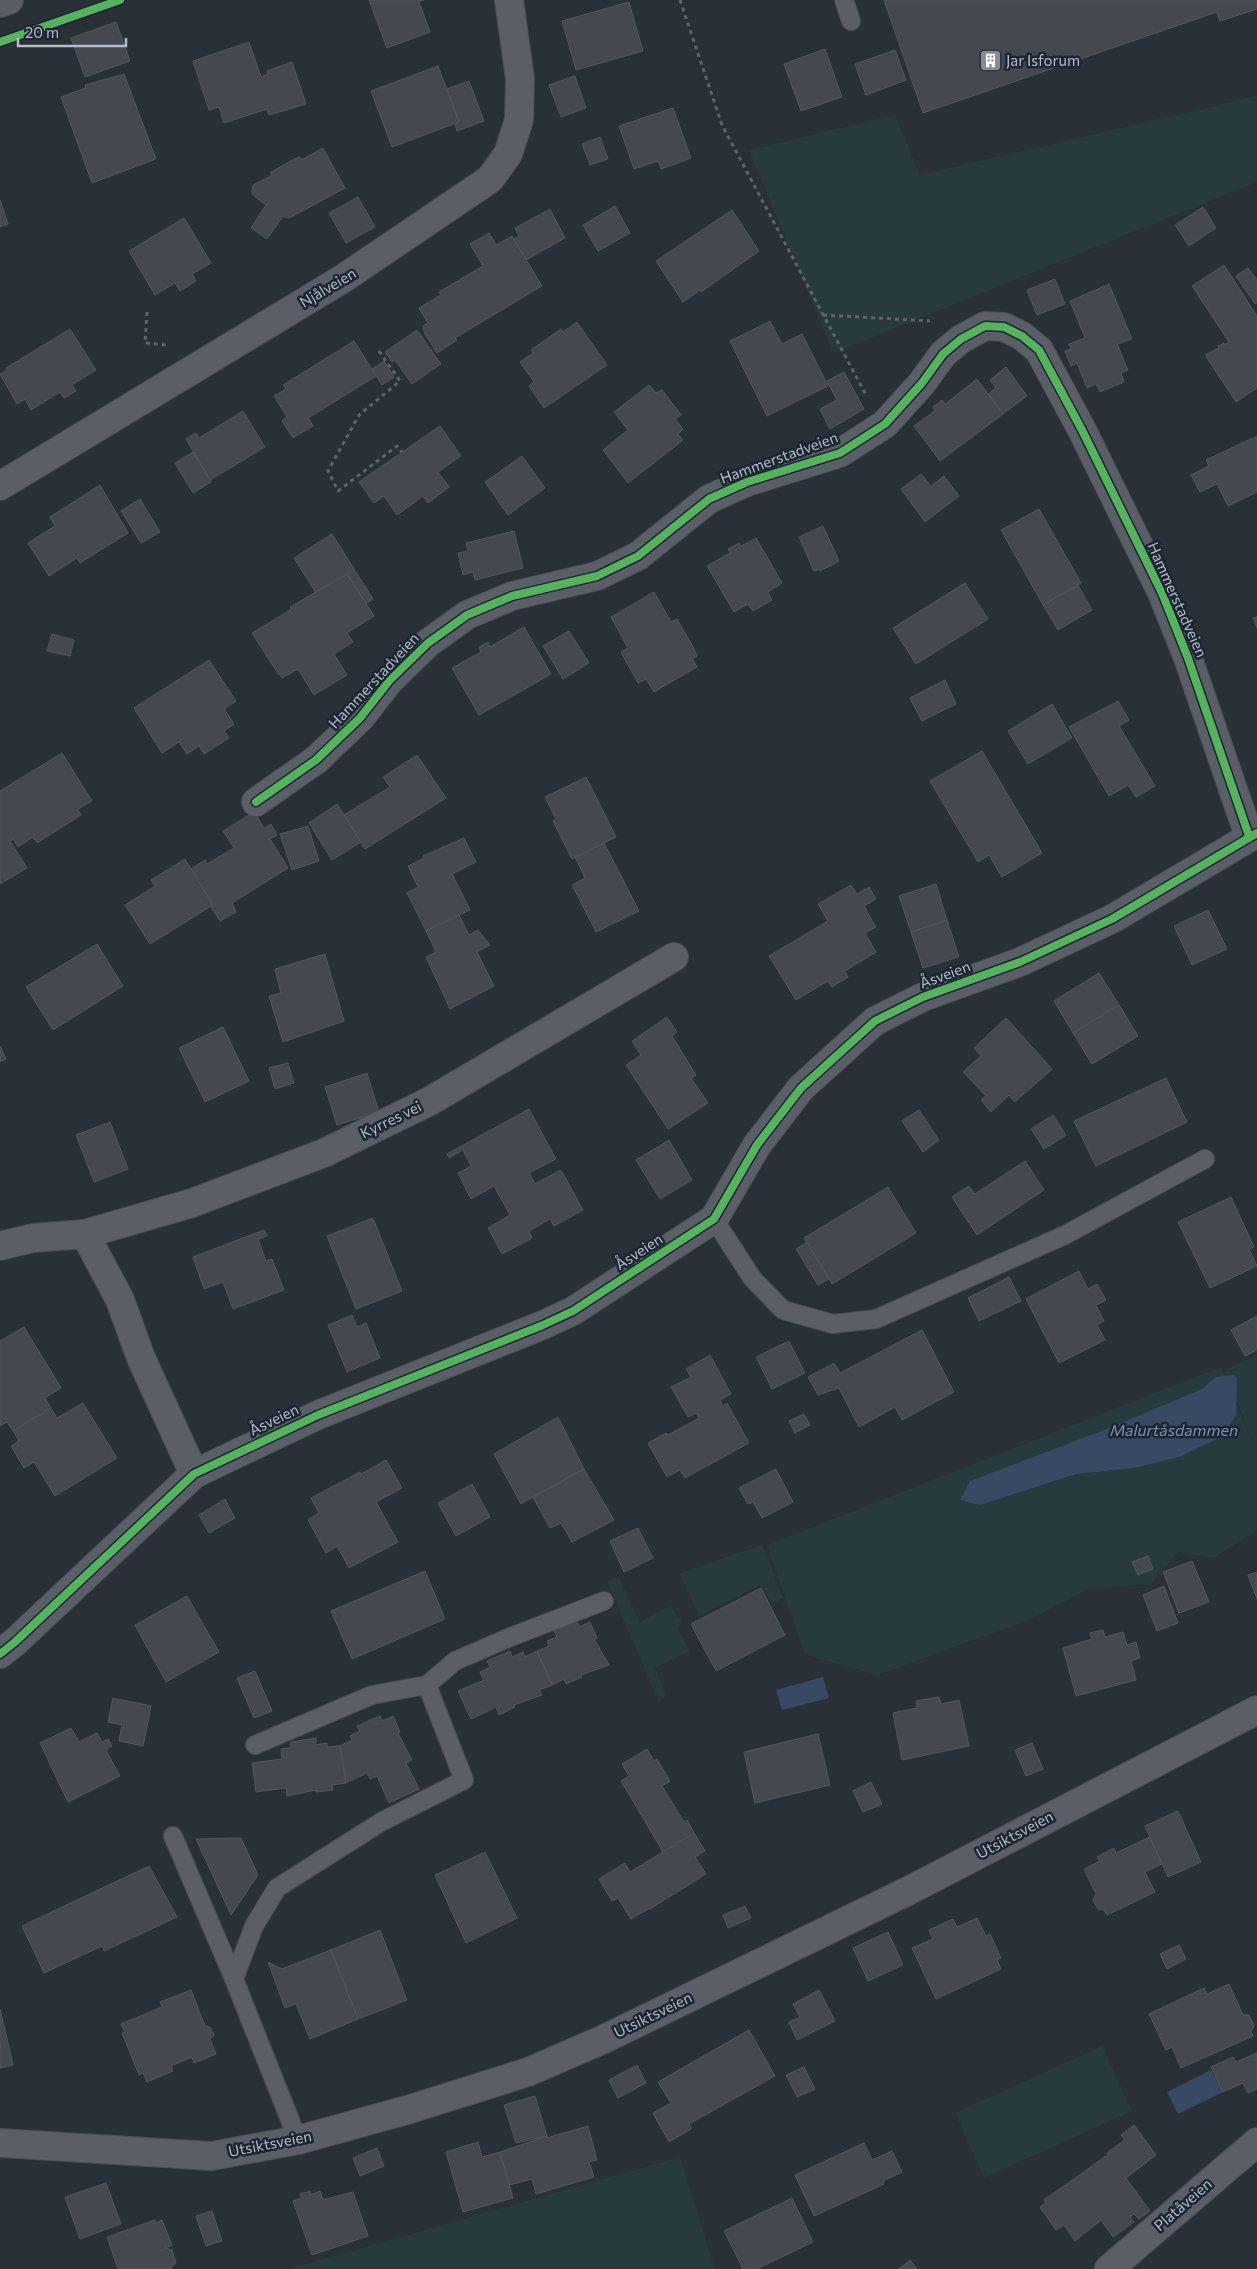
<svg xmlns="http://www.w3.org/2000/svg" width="1257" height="2269" font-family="Commissioner,sans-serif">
<rect width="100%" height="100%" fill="#2a3038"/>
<g fill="#273a3e">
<path d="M1257 96V182L833 353 749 150 895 115 920 175Z"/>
<path d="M1257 1355V1531L1213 1558 1178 1552 1151 1584 1088 1589 1031 1619 878 1675 805 1655 767 1545 1221 1367 1254 1446 1225 1370Z"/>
<path d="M762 1545 783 1598 772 1604 760 1585 699 1616 680 1573Z"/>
<path d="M619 1577 640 1622 671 1605 682 1623 677 1628 690 1651 655 1668 666 1696 659 1702 607 1581Z"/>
<path d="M1102 2046 1132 2111 984 2178 955 2113Z"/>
<path d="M680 2157 715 2269H289Z"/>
</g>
<g fill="#384963">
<path d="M1234 1375 1237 1379 1236 1415 1223 1436 1179 1457 1134 1468 1076 1474 980 1505 960 1500 970 1481 1112 1427 1202 1389 1216 1377Z"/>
<path d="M823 1677 829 1698 782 1710 776 1690Z"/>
<path d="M1211 2070 1223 2092 1178 2114 1167 2092Z"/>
</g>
<g fill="#444950" stroke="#52575f">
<path d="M369 0H424L419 2 430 32 387 48Z"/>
<path d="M884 0H1257V9L1220 21 1217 12 923 113Z"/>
<path d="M629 2 643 51 576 70 562 21Z"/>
<path d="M116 22 130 61 85 77 71 38Z"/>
<path d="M249 42 261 77 268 74 267 71 292 62 306 104 269 115 267 109 224 123 219 107 209 110 193 61Z"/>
<path d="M825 49 842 97 801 111 784 64Z"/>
<path d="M895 50 906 80 866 95 855 64Z"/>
<path d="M438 66 459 122 392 147 371 91Z"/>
<path d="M124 74 156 159 92 183 61 97 86 88 85 85Z"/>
<path d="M575 76 586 108 561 117 549 85Z"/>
<path d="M469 81 484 121 457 131 455 124 459 122 447 89Z"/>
<path d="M673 108 691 158 661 169 658 161 634 169 619 126Z"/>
<path d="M600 137 608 159 590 165 582 144Z"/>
<path d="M323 148 345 188 293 216 288 218 283 216 267 239 251 228 266 205 252 194 253 185 271 176V172L298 157 303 159Z"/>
<path d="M358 197 375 227 346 243 329 213Z"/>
<path d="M0 200 8 224 0 227Z"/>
<path d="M615 206 630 233 598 251 583 225Z"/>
<path d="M1203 207 1216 228 1189 246 1175 225Z"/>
<path d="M550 209 565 238 526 260 514 239 519 236 515 228Z"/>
<path d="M732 210 759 251 701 292 700 290 683 302 656 261Z"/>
<path d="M184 218 211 263 192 274 196 281 180 291 175 283 155 295 129 251Z"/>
<path d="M489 233 496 245 512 236 542 286 455 338 457 340 437 353 425 334 423 326 428 323 419 308 441 295 439 292 483 266 470 244Z"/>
<path d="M1224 265 1257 316V388L1236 402 1205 355 1219 348 1218 346 1224 343 1225 345 1229 342 1192 286Z"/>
<path d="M1248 268 1257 280V302L1255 304 1236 276Z"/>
<path d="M1055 279 1065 304 1037 315 1027 290Z"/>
<path d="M1109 284 1132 339 1117 344 1128 370 1121 373 1124 382 1100 392 1096 384 1087 388 1077 363 1071 366 1065 351 1071 349 1069 344 1085 338 1070 301Z"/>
<path d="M770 321 782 344 802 334 828 386 767 416 730 341Z"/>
<path d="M577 322 607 365 544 408 529 386 534 382 520 362 533 353 531 350 561 329 563 332Z"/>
<path d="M70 329 96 370 72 385 76 391 64 398 60 392 31 410 25 399 17 404 0 374 7 370 6 368Z"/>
<path d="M417 330 441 364 412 384 395 360 392 362 385 352Z"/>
<path d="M354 341 376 376 308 418 313 426 293 438 282 421 287 417 274 396 286 389 283 385Z"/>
<path d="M384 361 394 377 382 385 372 369Z"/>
<path d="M1006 367 1027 396 1003 414 988 394 996 388 990 380Z"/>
<path d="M844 372 864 409 830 429 820 409 837 400 827 381Z"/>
<path d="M977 379 1003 414 940 461 914 426 935 411 933 407 942 400 945 404Z"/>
<path d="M649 385 656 393 662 390 681 415 675 419 683 429 678 434 683 440 628 483 603 450 628 430 614 412Z"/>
<path d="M243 411 265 447 210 480 186 439 196 433 199 438Z"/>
<path d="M440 426 461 456 438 472 449 487 428 503 423 496 397 515 384 496 374 503 359 482Z"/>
<path d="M1257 436V492L1228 506 1217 484 1200 492 1191 475 1209 466 1206 460Z"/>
<path d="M193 452 211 482 193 493 175 463Z"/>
<path d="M522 456 545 488 508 515 485 482Z"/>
<path d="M921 474 931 486 944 476 959 496 925 522 901 489Z"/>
<path d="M100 485 128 533 80 563 77 558 49 576 28 543 55 526 50 517Z"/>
<path d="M140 499 160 532 141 543 121 511Z"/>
<path d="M1039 509 1081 583 1043 605 1001 530Z"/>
<path d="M823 526 839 561 820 571V569L814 571 799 537Z"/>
<path d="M514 531 523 568 475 580 473 572 463 575 458 553 468 551 466 543Z"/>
<path d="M332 534 373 599 366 604 347 574 316 593 294 558Z"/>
<path d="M756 538 782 583 768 592 772 600 753 611 748 604 734 612 707 566 730 553 728 549 739 543 741 546Z"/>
<path d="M347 574 374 616 347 633 353 642 334 654 347 675 314 695 298 669 282 678 280 674 279 675 252 633 292 609 290 607Z"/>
<path d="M965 583 988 619 916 664 893 628Z"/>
<path d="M1078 585 1092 610 1058 630 1043 605Z"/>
<path d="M654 592 671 622 677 619 692 645 697 656 692 659 697 667 654 692 646 679 638 683 621 652 628 648 611 617Z"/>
<path d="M1257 617V628L1253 618Z"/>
<path d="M524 627 551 674 479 715 452 668 481 652 479 647 488 642 490 647Z"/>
<path d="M569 631 589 663 563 679 543 646Z"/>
<path d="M52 634 74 640 70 656 47 651Z"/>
<path d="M209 660 236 701 224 709 234 724 224 731 229 738 204 754 199 746 187 754 179 742 162 753 134 708Z"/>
<path d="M945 680 956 704 922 721 910 698Z"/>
<path d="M1118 701 1129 720 1119 726 1155 786 1136 797 1128 785 1109 796 1069 727Z"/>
<path d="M1052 704 1072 738 1028 764 1008 731Z"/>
<path d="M982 751 1042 853 1002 877 989 855 978 862 930 781Z"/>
<path d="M62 753 92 801 78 809 81 815 37 843 33 837 18 847 13 839 10 841 27 868 0 884V791Z"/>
<path d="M417 755 446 798 365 849 344 815 390 787 383 777Z"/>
<path d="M586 777 616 837 572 859 553 821 556 819 545 797Z"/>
<path d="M337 804 361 842 332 860 309 823Z"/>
<path d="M254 812 264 828 271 824 277 835 270 839 288 868 232 903 236 912 220 921 211 907 213 905 191 869 205 860 207 864 234 848 223 831Z"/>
<path d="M308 826 319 861 292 870 280 834Z"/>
<path d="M464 838 476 862 452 874 470 910 426 931 407 893 418 887 408 866 424 858 423 856Z"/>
<path d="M604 843 639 911 596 932 572 885 585 878 575 857Z"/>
<path d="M185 859 213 905 150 944 125 905 155 886 151 880Z"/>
<path d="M936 884 947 920 911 932 899 896Z"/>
<path d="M851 885 857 894 869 887 876 899 864 906 876 927 865 933 876 952 845 971 848 977 832 987 828 981 796 1000 769 956 828 921 818 904Z"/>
<path d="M1208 910 1227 949 1192 965 1174 926Z"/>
<path d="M459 915 469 935 478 930 490 945 477 952 494 986 450 1009 426 957 436 952 426 931Z"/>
<path d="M947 920 959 957 923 968 911 932Z"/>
<path d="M97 944 123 986 53 1030 26 987Z"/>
<path d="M325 954 344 1021 283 1042 269 996 281 993 275 969Z"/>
<path d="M1099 973 1119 1005 1073 1033 1054 1001Z"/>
<path d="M1119 1005 1138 1036 1092 1064 1073 1033Z"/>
<path d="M667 1017 677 1032 672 1036 696 1075 691 1078 708 1103 668 1129 626 1065 641 1055 632 1041Z"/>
<path d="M1006 1018 1052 1069 1015 1102 1009 1095 991 1112 981 1100 986 1096 963 1072 981 1056 974 1048Z"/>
<path d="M223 1027 249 1081 205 1102 179 1048Z"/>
<path d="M0 1046 6 1059 0 1062Z"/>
<path d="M288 1063 294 1083 275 1089 269 1068Z"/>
<path d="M367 1073 379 1112 337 1125 325 1087Z"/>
<path d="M1166 1078 1187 1122 1096 1166 1074 1121Z"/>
<path d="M529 1109 556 1159 529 1173 535 1184 561 1170 583 1210 554 1226 550 1219 529 1231 532 1238 502 1254 488 1228 510 1215 494 1186 471 1199 458 1173 471 1166 463 1150 449 1158 447 1154Z"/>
<path d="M919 1110 939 1140 923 1152 902 1121Z"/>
<path d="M1053 1115 1066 1135 1044 1149 1031 1129Z"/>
<path d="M110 1122 128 1169 94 1182 76 1135Z"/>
<path d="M669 1140 692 1180 660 1199 636 1160Z"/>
<path d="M1025 1161 1044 1190 977 1235 952 1197 969 1186 975 1194Z"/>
<path d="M888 1187 916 1233 832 1284 804 1238Z"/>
<path d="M1231 1197 1254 1247 1249 1249 1257 1266 1210 1288 1178 1222Z"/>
<path d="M373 1218 402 1291 356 1309 327 1236Z"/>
<path d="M264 1230 267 1236 258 1239 266 1261 272 1259 284 1290 233 1309 223 1282 204 1289 193 1257Z"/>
<path d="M807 1242 829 1279 818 1285 796 1249Z"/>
<path d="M1079 1271 1088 1289 1097 1284 1106 1300 1096 1305 1104 1321 1097 1325 1105 1340 1059 1363 1026 1299Z"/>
<path d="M1009 1277 1021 1301 979 1321 968 1298Z"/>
<path d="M352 1315 357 1327 366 1323 380 1358 347 1372 328 1325Z"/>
<path d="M1257 1316V1350L1245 1356 1231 1330Z"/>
<path d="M24 1327 61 1388 45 1398 51 1408 13 1431 7 1422 0 1426V1341Z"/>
<path d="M922 1330 954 1392 902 1420 895 1407 859 1427 839 1388 818 1395 808 1377 834 1363 840 1373Z"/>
<path d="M789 1341 805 1373 772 1389 756 1357Z"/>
<path d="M710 1355 731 1394 720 1400 723 1406 727 1403 749 1443 685 1478 680 1470 667 1477 648 1443 666 1433 668 1435 699 1418 696 1413 688 1417 671 1387 691 1377 686 1369Z"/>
<path d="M83 1403 117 1458 55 1496 34 1462 24 1468 11 1446 19 1441 13 1431 51 1408 57 1418Z"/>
<path d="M804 1414 810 1425 795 1433 789 1421Z"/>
<path d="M558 1417 584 1469 521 1504 494 1454Z"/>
<path d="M386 1460 402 1488 376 1502 398 1542 349 1568 337 1546 326 1553 308 1520 319 1513 311 1498 360 1472 361 1474Z"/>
<path d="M584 1469 614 1520 572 1542 561 1523 550 1528 533 1497Z"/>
<path d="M776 1469 793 1502 762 1518 753 1502 748 1504 739 1488Z"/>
<path d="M472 1484 490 1517 456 1536 438 1503Z"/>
<path d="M225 1499 235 1518 209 1533 199 1515Z"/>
<path d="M638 1528 653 1558 624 1572 610 1541Z"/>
<path d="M1148 1556 1153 1569 1138 1575 1132 1562Z"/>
<path d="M1192 1561 1209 1602 1179 1613 1163 1572Z"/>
<path d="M425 1571 445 1619 352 1659 331 1611Z"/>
<path d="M1257 1572V1599L1248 1575Z"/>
<path d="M1164 1586 1178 1623 1157 1631 1143 1595Z"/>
<path d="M761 1588 785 1635 716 1671 691 1624Z"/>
<path d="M187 1596 219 1652 166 1682 135 1625Z"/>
<path d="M577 1621 579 1627 590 1622 597 1638 594 1639 609 1665 581 1675 582 1677 566 1684 564 1679 552 1685 537 1651 549 1646 547 1641 557 1637 554 1631Z"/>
<path d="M1103 1630 1105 1637 1123 1632 1127 1645 1136 1642 1140 1658 1131 1661 1136 1680 1076 1696 1063 1648 1092 1639 1090 1633Z"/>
<path d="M510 1651 512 1657 523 1652 525 1657 537 1651 552 1685 539 1690 542 1695 514 1705 515 1707 499 1715 496 1707 471 1719 458 1691 484 1680 480 1672 490 1667 487 1661Z"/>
<path d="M255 1671 272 1711 254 1718 237 1678Z"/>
<path d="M939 1697 941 1704 959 1700 969 1746 902 1760 893 1713 917 1708 916 1701Z"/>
<path d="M113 1698 151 1706 143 1746 119 1741 122 1725 108 1722Z"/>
<path d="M380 1716 382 1721 393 1716 400 1732 398 1733 412 1760 406 1763 419 1789 389 1803 377 1776 370 1779 367 1773 346 1783 340 1746 352 1740 350 1736 360 1731 357 1726Z"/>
<path d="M71 1728 79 1742 97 1733 102 1742 108 1739 112 1746 106 1750 120 1776 68 1802 40 1743Z"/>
<path d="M818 1734 830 1785 755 1803 744 1752Z"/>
<path d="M316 1738V1745L327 1743V1747L340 1746 346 1783 332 1785 333 1790 316 1792V1790L287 1796 286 1788 256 1792 252 1763 282 1759 281 1749 291 1748V1742Z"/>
<path d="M1032 1743 1043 1769 1026 1776 1015 1750Z"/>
<path d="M647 1749 654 1761 657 1759 670 1781 662 1786 684 1822 687 1820 694 1833 663 1852 621 1781 629 1776 622 1764Z"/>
<path d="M871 1782 882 1804 863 1812 853 1791Z"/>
<path d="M1178 1811 1201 1862 1168 1877 1145 1826Z"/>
<path d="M694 1833 705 1851 695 1857 706 1874 650 1909V1908L631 1919 618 1898 612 1901 599 1879 625 1863 630 1872Z"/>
<path d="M1150 1837 1162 1864 1145 1872 1155 1892 1107 1915 1104 1910 1098 1909 1093 1900 1096 1894 1084 1869 1100 1861 1097 1857 1114 1848 1116 1853Z"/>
<path d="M241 1838 258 1875 231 1915 196 1839Z"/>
<path d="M485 1852 517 1918 466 1943 435 1875Z"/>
<path d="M149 1866 177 1917 104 1951 102 1946 44 1973 22 1926Z"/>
<path d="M745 1906 751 1918 728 1928 723 1915Z"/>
<path d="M977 1918 986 1936 990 1934 1001 1958 997 1960 1001 1969 936 1999 912 1948 933 1939 929 1930 953 1919 957 1927Z"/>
<path d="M380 1930 407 2000 358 2019 331 1950Z"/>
<path d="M888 1932 903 1965 868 1981 853 1948Z"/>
<path d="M1179 1945 1186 1959 1167 1969 1160 1954Z"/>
<path d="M331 1950 358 2019 310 2039 296 2004 285 2008 268 1962 282 1969Z"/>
<path d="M1229 1984 1243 2015H1249L1254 2026 1251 2031 1253 2036 1181 2068 1172 2047 1166 2050 1149 2014 1204 1988 1207 1994Z"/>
<path d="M191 1990 205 2026 210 2027 214 2035 210 2039 216 2054 194 2063 192 2057 171 2066 173 2071 147 2082 143 2073 139 2075 122 2033 125 2032 121 2024 162 2007 160 2002Z"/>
<path d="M819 1990 835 2021 797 2040 789 2022 800 2017 793 2004Z"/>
<path d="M0 2009 13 2065 0 2068Z"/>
<path d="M749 2030 775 2076 689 2124 691 2129 669 2142 653 2113 671 2103 658 2082Z"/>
<path d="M1257 2053V2089L1248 2093 1243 2083 1223 2092 1211 2067 1233 2057 1236 2062Z"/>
<path d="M637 2065 646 2083 618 2098 609 2080Z"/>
<path d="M804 2067 815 2089 797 2097 786 2075Z"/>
<path d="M535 2096 547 2136 516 2143 504 2105Z"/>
<path d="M1134 2125 1156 2155 1126 2178 1150 2211 1139 2219 1134 2214 1130 2217 1134 2222 1113 2237 1101 2220 1075 2241 1064 2225 1056 2230 1040 2207 1046 2203 1044 2200 1109 2154 1107 2153 1125 2140 1121 2135Z"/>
<path d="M588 2126 597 2160 589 2162 594 2177 536 2194 532 2179 509 2185 500 2152 547 2136V2138Z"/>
<path d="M478 2142 482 2157 500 2152 513 2198 463 2212 446 2152Z"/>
<path d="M864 2143 872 2160 892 2151 902 2172 883 2181 884 2184 814 2216 795 2175Z"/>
<path d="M377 2148 384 2166 360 2176 353 2158Z"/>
<path d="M106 2183 121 2224 80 2239 65 2197Z"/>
<path d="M310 2191 311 2195 320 2191 323 2200 353 2192 368 2236 312 2255 293 2201 302 2198 300 2194Z"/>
<path d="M792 2198 813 2242 757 2269H743L724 2231Z"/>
<path d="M212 2211 222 2241 206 2246 196 2216Z"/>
<path d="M155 2220 156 2223 162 2220 172 2245 165 2248 172 2250 176 2263 171 2267 172 2269H118L107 2237Z"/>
<path d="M910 2260 917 2269H899Z"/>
</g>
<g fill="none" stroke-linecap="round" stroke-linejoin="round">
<defs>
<g id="service">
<path d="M844 0 851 21"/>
<path d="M714 1219 752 1278 783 1310 833 1324 876 1319 1065 1235 1205 1159"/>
<path d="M427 1685 455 1661 513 1636 604 1601"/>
<path d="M173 1836 234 1979 298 2140"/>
<path d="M234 1979 254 1926 277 1888 381 1822 464 1780 427 1685 372 1695 255 1745"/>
</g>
<g id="minor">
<path d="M0 486 344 278 490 179 508 154 519 120 520 79 509 0"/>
<path d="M256 802 316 760 360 718 389 681 428 643 467 615 512 596 597 576 638 556 709 499 747 482 840 453 885 424 922 383 943 354 961 339 985 326 1004 327 1022 336 1039 350 1082 430 1162 593 1188 658 1249 836"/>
<path d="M85 1234 192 1203 324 1153 430 1101 674 957"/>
<path d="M0 1246 33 1238 85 1234 120 1300 141 1358 194 1474"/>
<path d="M0 1654 15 1642 194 1474 318 1415 543 1325 573 1311 714 1219 757 1145 801 1088 875 1021 923 997 1020 962 1112 919 1257 833"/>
<path d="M0 2143 212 2156 298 2140 407 2110 528 2072 602 2040 908 1891 1257 1710"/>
<path d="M1109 2269 1257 2142"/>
</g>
<path id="secondary" d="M0 3 9 0"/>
</defs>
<use href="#service" stroke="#484c53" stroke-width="20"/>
<use href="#minor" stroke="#484c53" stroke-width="30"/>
<use href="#secondary" stroke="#484c53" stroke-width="30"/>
<g stroke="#5d636a" stroke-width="3" stroke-dasharray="4 4" stroke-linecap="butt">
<path d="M680 0 722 125 866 395"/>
<path d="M147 312 145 343 168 345"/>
<path d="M823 315 930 321"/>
<path d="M379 351 400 381 359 415 328 471 338 491 397 446 402 452"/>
</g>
<use href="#service" stroke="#5a5e66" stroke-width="18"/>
<use href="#minor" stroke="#5a5e66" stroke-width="28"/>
<use href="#secondary" stroke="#595d64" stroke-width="28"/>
<defs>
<g id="cycleway">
<path d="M0 42 120 0"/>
<path d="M256 802 316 760 360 718 389 681 428 643 467 615 512 596 597 576 638 556 709 499 747 482 840 453 885 424 922 383 943 354 961 339 985 326 1004 327 1022 336 1039 350 1082 430 1162 593 1188 658 1249 836"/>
<path d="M0 1654 15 1642 194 1474 318 1415 543 1325 573 1311 714 1219 757 1145 801 1088 875 1021 923 997 1020 962 1112 919 1257 833"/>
</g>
</defs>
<use href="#cycleway" stroke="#1d2633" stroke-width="11"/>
<use href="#cycleway" stroke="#56b35d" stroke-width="8"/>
</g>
<defs>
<symbol id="building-square" viewBox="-11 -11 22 22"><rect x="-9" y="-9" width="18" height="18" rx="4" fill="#848b96" stroke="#1d2633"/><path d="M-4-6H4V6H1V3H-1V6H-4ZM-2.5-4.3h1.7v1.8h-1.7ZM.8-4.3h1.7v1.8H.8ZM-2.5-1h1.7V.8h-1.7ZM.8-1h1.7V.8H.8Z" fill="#fff"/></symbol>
</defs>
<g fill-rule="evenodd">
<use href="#building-square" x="978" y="48" width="25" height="25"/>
</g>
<g text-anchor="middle" stroke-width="5" stroke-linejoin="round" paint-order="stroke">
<g font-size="15" fill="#b4bcc9" stroke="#1d2633" text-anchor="start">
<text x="1006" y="66">Jar Isforum</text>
</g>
<g font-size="15" fill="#b4bcc9" stroke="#1d2633">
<text transform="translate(328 288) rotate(-31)" y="5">Njålveien</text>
<text transform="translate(779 458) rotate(-20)" y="5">Hammerstadveien</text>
<text transform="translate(1177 600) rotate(66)" y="5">Hammerstadveien</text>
<text transform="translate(374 681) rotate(-47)" y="5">Hammerstadveien</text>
<text transform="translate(945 975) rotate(-20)" y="5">Åsveien</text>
<text transform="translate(391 1120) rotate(-26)" y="5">Kyrres vei</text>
<text transform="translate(639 1252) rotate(-33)" y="5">Åsveien</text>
<text transform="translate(274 1420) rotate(-26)" y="5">Åsveien</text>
<text transform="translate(1015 1835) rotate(-28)" y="5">Utsiktsveien</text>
<text transform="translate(653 2015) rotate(-26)" y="5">Utsiktsveien</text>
<text transform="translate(270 2144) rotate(-11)" y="5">Utsiktsveien</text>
<text transform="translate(1183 2205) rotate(-41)" y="5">Platåveien</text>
</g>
<g font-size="16" font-style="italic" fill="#7c92b1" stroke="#1d2633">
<text x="1174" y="1436">Malurtåsdammen</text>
</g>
</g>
<path d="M18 38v8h108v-8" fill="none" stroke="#b4bcc9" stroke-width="2.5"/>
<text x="25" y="38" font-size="15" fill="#b4bcc9" stroke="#1d2633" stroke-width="4" paint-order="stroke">20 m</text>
</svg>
